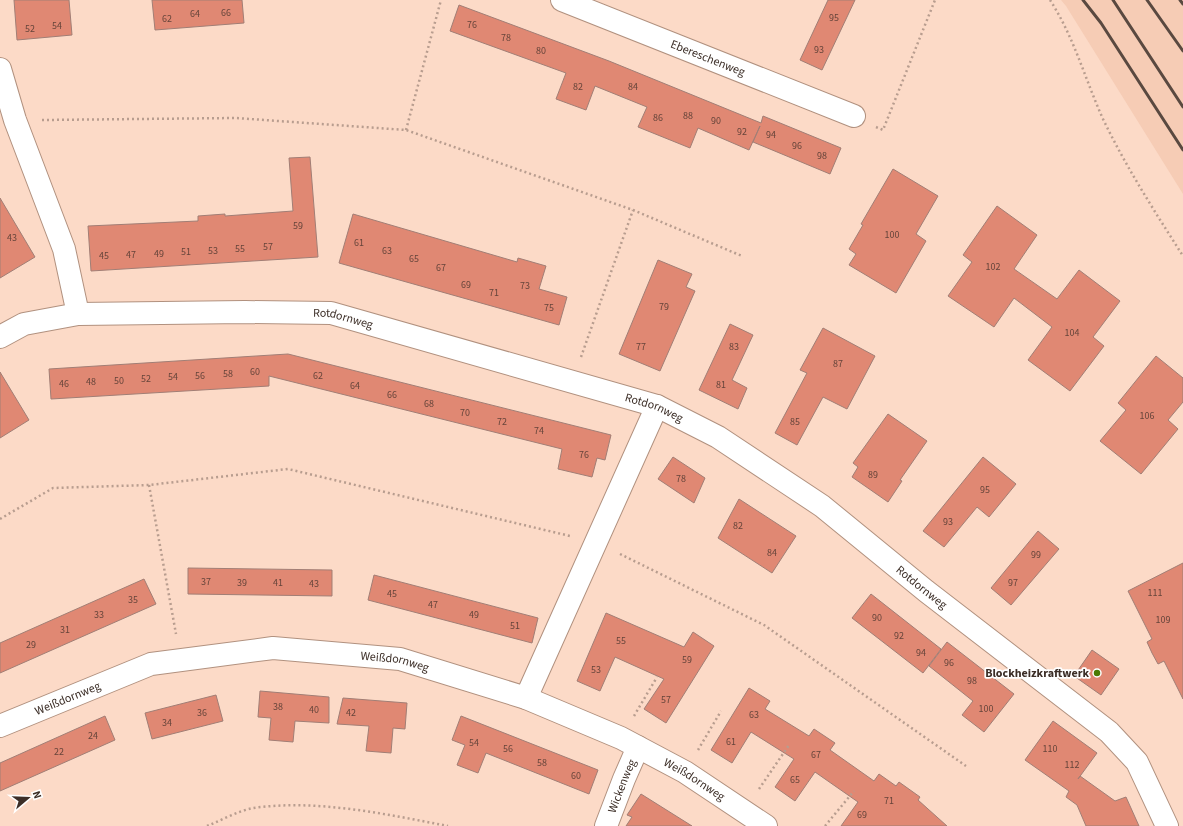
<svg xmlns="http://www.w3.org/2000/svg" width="1183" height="826" font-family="'Source Sans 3',sans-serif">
<rect width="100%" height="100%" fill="#fcdac7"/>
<path fill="#f6ccb5" d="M1061 0H1183V194L1066 6Z"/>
<g fill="#e08873" stroke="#a17e75">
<path d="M14 0H69L72 35 17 40Z"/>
<path d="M152 0H242L244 23 155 30Z"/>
<path d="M828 0H855L822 70 800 60Z"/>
<path d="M459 5 609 61 761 123 763 116 841 148 830 174 753 142 760 126 749 150 698 128 690 148 638 127 647 107 595 86 586 110 556 99 566 73 450 31Z"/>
<path d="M310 157 318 257 91 271 88 226 198 221V216L225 214V216L293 211 289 158Z"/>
<path d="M893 169 938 196 916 234 926 241 896 293 849 265 856 254 849 249 863 225 861 224Z"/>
<path d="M0 198 35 257 0 278Z"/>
<path d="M997 206 1037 235 1014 269 1057 299 1079 270 1120 301 1093 337 1104 346 1070 391 1028 360 1052 327 1014 298 994 327 948 296 972 262 963 255Z"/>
<path d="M353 214 517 262 518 258 546 266 539 289 567 297 559 325 339 263Z"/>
<path d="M658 260 692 274 686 287 695 291 660 371 619 354Z"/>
<path d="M730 324 753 335 732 380 747 388 738 409 699 390Z"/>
<path d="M823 328 875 356 847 409 823 397 797 445 775 433 807 373 800 370Z"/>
<path d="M288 354 611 435 605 460 597 458 592 477 558 469 562 449 269 376V386L51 399 49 369Z"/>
<path d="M1156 356 1183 378V402L1168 420 1178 429 1141 474 1100 441 1126 410 1118 403Z"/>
<path d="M0 372 29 420 0 438Z"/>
<path d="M888 414 927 441 900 480 902 481 888 502 852 477 858 467 853 463Z"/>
<path d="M673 457 705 478 694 503 658 479Z"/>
<path d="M983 457 1016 484 989 517 977 507 944 547 923 531Z"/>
<path d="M739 499 796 536 772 573 718 538Z"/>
<path d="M1038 531 1059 549 1011 605 991 588Z"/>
<path d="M1183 563V699L1164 661 1158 664 1152 653 1147 642 1152 639 1128 591Z"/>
<path d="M188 568 332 570V596L188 594Z"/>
<path d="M374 575 538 618 532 643 368 600Z"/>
<path d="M144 579 156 604 0 673V643Z"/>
<path d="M871 594 941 649 923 673 852 618Z"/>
<path d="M606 613 684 647 693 632 714 646 666 723 644 709 664 679 615 657 600 691 577 681Z"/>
<path d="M947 642 1014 694 984 732 962 715 973 701 929 666Z"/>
<path d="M1092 650 1119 669 1101 695 1074 676Z"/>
<path d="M749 688 770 701 765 709 809 736 814 729 835 743 830 750 874 781 879 774 896 786 899 782 920 797 918 800 947 826H841L858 802 815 772 795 801 775 787 794 759 751 732 732 763 711 750Z"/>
<path d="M260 691 329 697V723L295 721 293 742 269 740 271 718 258 717Z"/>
<path d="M216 695 223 721 152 739 145 713Z"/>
<path d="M343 698 407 703 405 729 393 728 391 753 366 751 369 726 337 724Z"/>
<path d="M105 716 115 740 0 791V763Z"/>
<path d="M461 716 598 770 589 794 486 753 478 773 457 765 465 745 452 740Z"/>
<path d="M1053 721 1097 753 1078 779 1080 776 1115 801 1126 797 1139 826H1086L1077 805 1066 797 1069 791 1025 760Z"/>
<path d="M641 794 692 826H626L632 817 627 815Z"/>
</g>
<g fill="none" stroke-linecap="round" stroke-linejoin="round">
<defs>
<g id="minor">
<path id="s1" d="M562 0 854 116"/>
<path d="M0 69 15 120 64 249 78 314"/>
<path id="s2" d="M0 337 24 324 78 314 245 312 331 313 657 406 718 437 822 506 926 591 1109 732 1137 762 1167 826"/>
<path d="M526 698 657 406"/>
<path id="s3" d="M0 726 151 664 273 648 400 659 526 698 621 738 685 772 766 826"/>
<path id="s4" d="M606 826 624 779 638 747"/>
</g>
</defs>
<use href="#minor" stroke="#b1917f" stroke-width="24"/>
<g stroke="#b89d8f" stroke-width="2.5" stroke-dasharray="2 3" stroke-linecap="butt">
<path d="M1050 0C1074 37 1085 79 1103 119 1126 167 1155 212 1183 256"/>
<path d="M42 120 236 118 406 130 633 210 742 256"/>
<path d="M876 127 883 130 935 0"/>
<path d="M406 130 441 0"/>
<path d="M581 357 633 210"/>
<path d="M149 485 176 634"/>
<path d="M0 519 53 488 149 485 288 469 570 536"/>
<path d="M620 554 764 625 966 766"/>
<path d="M634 716 657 677"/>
<path d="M698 750 721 711"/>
<path d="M759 789 789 745"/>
<path d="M207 826C222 820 238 811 253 808 317 799 385 814 448 826"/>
<path d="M825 826 854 791"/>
</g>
<use href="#minor" stroke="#fff" stroke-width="22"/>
<g stroke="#5a4940" stroke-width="3">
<path d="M1083 0 1101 23 1183 150"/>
<path d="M1113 0 1183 107"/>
<path d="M1147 0 1183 51"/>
<path d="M1180 0 1183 4"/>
</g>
</g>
<circle fill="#4a7a03" stroke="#fff" stroke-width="1.5" cx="1097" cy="673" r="4"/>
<g text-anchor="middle" stroke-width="3.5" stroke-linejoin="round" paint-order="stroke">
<g font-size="10" fill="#65443a">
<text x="226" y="16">66</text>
<text x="195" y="17">64</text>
<text x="834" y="21">95</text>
<text x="167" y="22">62</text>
<text x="472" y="28">76</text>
<text x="57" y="29">54</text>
<text x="30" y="32">52</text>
<text x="506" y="41">78</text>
<text x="819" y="53">93</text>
<text x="541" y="54">80</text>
<text x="578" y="90">82</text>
<text x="633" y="90">84</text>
<text x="688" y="119">88</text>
<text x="658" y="121">86</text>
<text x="716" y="124">90</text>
<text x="742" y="135">92</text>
<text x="771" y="138">94</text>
<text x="797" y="149">96</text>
<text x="822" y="159">98</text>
<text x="298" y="229">59</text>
<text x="892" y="238">100</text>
<text x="12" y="241">43</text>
<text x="359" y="246">61</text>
<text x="268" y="250">57</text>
<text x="240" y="252">55</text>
<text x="213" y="254">53</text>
<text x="387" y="254">63</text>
<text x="186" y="255">51</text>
<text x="159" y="257">49</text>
<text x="131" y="258">47</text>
<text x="104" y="259">45</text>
<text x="414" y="262">65</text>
<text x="993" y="270">102</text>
<text x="441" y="271">67</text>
<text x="466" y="288">69</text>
<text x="525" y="289">73</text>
<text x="494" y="296">71</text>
<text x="664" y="310">79</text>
<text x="549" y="311">75</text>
<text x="1072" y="336">104</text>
<text x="641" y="350">77</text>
<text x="734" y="350">83</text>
<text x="838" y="367">87</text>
<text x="255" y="375">60</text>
<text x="228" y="377">58</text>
<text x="200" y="379">56</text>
<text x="318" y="379">62</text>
<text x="173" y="380">54</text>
<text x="146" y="382">52</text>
<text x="119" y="384">50</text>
<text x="91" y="385">48</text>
<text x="64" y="387">46</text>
<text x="721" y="388">81</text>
<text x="355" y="389">64</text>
<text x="392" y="398">66</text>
<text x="429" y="407">68</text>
<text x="465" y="416">70</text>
<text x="1147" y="419">106</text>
<text x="502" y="425">72</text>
<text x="795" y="425">85</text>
<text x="539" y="434">74</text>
<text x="584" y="458">76</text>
<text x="873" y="478">89</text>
<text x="681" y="482">78</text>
<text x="985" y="493">95</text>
<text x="948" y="525">93</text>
<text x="738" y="529">82</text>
<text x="772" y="556">84</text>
<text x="1036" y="558">99</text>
<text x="206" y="585">37</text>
<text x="242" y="586">39</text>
<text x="278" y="586">41</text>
<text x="1013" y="586">97</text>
<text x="314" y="587">43</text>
<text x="1155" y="596">111</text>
<text x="392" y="597">45</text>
<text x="133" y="603">35</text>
<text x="433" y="608">47</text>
<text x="99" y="618">33</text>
<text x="474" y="618">49</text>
<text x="877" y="621">90</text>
<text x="1163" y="623">109</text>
<text x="515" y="629">51</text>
<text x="65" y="633">31</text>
<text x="899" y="639">92</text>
<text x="621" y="644">55</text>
<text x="31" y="648">29</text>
<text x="921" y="656">94</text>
<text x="687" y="663">59</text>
<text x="949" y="666">96</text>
<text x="596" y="673">53</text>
<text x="972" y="684">98</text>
<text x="666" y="703">57</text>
<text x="278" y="710">38</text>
<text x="986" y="712">100</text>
<text x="314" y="713">40</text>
<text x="202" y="716">36</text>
<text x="351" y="716">42</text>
<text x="754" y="718">63</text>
<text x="167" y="726">34</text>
<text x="93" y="739">24</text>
<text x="731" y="745">61</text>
<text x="474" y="746">54</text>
<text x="508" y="752">56</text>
<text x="1050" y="752">110</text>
<text x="59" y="755">22</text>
<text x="816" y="758">67</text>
<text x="542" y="766">58</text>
<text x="1072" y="768">112</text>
<text x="576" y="779">60</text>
<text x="795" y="783">65</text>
<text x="889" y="804">71</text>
<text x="862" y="818">69</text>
</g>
<g font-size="12" fill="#3c2e27" stroke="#fff">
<text dy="4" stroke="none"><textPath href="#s1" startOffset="157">Ebereschenweg</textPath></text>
<text dy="4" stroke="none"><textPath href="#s2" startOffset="348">Rotdornweg</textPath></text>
<text dy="4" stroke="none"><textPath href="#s2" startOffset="672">Rotdornweg</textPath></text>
<text dy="4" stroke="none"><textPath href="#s2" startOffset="996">Rotdornweg</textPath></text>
<text dy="4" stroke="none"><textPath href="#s3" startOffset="409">Weißdornweg</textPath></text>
<text dy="4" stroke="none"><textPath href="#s3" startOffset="73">Weißdornweg</textPath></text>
<text dy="4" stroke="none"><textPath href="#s3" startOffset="733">Weißdornweg</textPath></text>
<text dy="4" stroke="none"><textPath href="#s4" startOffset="43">Wickenweg</textPath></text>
</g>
<g font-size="12" font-weight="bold" fill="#3c2e27" stroke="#fff" text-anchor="end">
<text x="1089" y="677">Blockheizkraftwerk</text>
</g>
</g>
<g transform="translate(28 798) rotate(71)" stroke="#ffffff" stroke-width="3" paint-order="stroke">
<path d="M0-3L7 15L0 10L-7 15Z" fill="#3c2e27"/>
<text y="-6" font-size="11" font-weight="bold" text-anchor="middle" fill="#3c2e27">N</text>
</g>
</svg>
